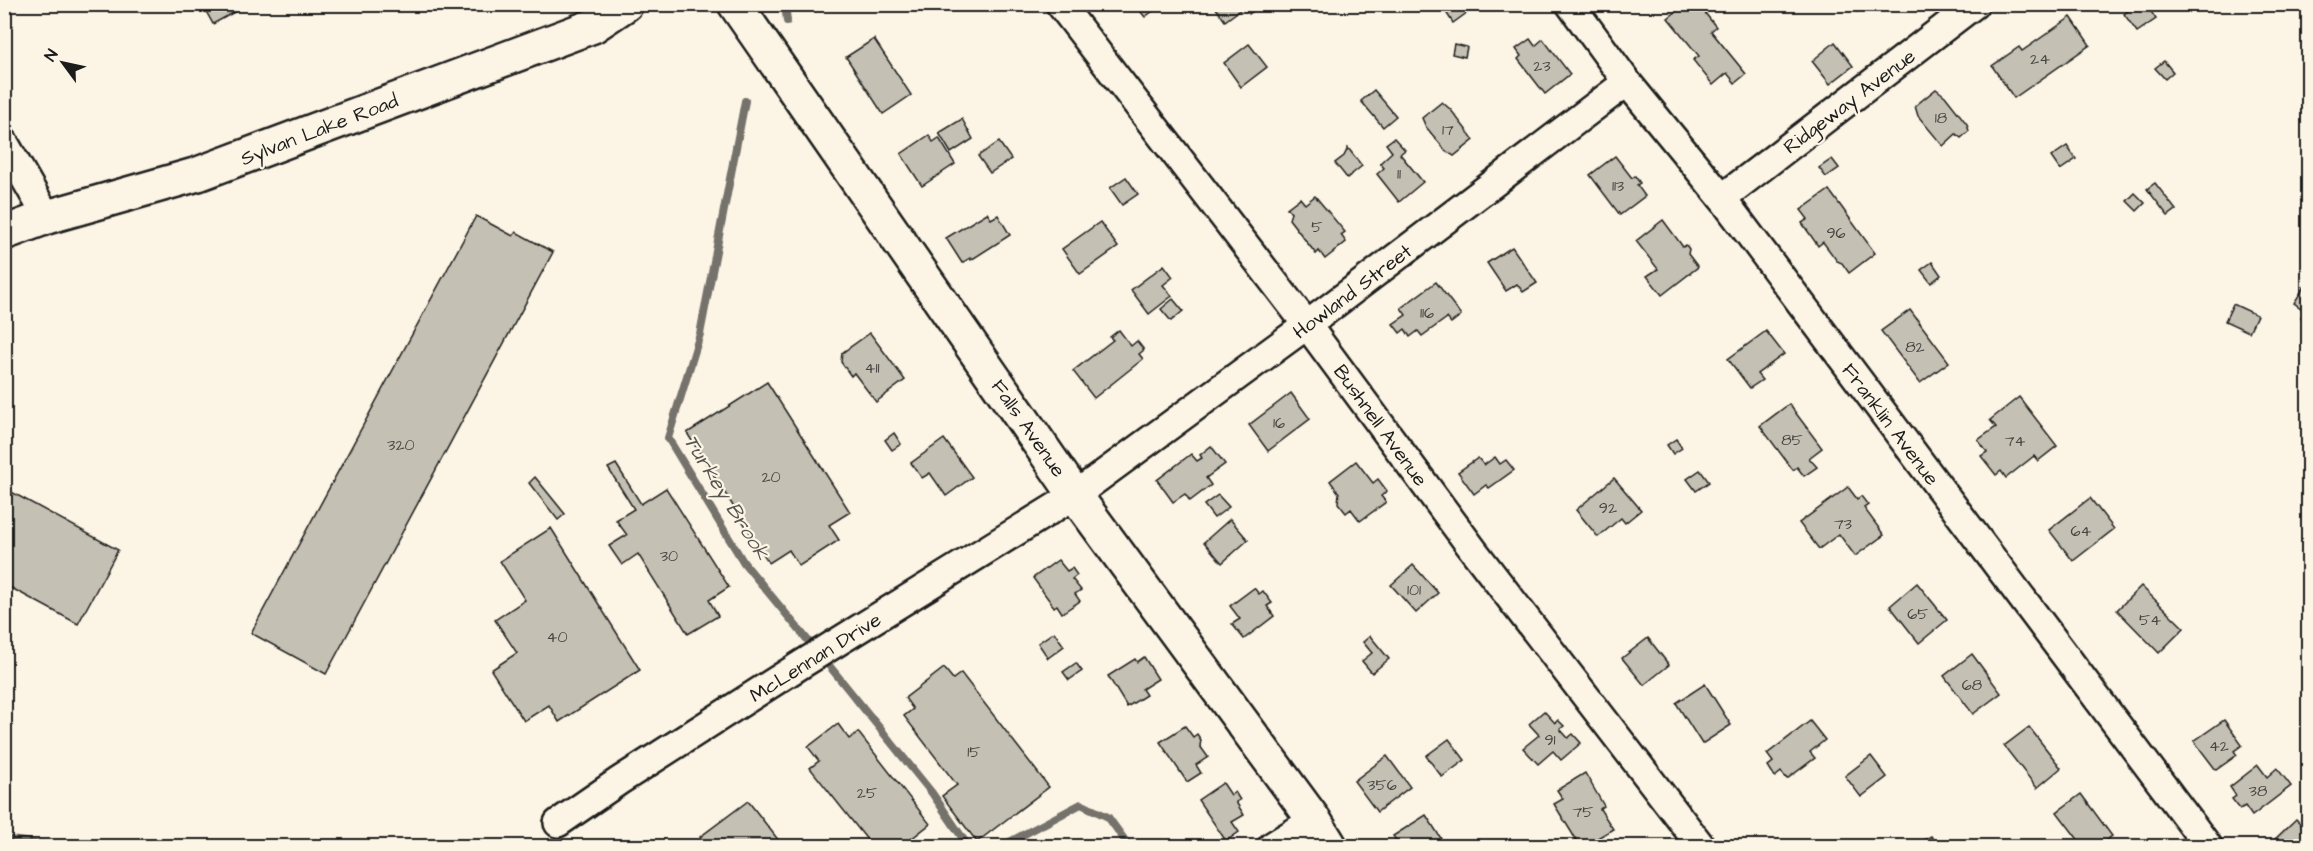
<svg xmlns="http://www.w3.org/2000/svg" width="2313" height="851" font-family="'Architects Daughter',sans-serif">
<rect width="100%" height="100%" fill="#fcf5e5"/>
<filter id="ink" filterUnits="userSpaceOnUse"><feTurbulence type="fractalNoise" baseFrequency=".0167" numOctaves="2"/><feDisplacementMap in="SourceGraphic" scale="12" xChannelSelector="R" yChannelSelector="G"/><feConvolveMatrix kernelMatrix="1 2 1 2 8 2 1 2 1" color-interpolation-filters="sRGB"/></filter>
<g filter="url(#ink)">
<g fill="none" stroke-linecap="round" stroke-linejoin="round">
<g stroke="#75726c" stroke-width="8">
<path d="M785 4 787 21"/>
<path d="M745 101 700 334 668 438 744 563 815 649"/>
<path d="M823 658 932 793 968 846"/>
<path d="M4 839 51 846"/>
<path d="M1002 846 1081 804 1108 817 1129 846"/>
</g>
</g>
<g fill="#c4c0b3" stroke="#1c1c1c" stroke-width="1.5">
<path d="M202 4H249L213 24Z"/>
<path d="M1130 4H1162L1145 17 1137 7 1134 9Z"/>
<path d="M1213 4H1263L1249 14 1244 7 1225 21Z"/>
<path d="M1444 4H1479L1453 23 1442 6Z"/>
<path d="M1686 4H1698L1716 27 1711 31 1746 74 1735 83 1727 73 1713 85 1693 60 1699 56 1668 18Z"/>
<path d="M1851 4H1866L1857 12Z"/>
<path d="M2146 4 2156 19 2137 32 2124 14 2137 4Z"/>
<path d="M2071 17 2090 45 2014 98 1992 66 2019 47 2022 51Z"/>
<path d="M874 39 911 95 883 114 846 57Z"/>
<path d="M1530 39 1535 46 1543 39 1570 74 1545 94 1518 59 1521 56 1516 49Z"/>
<path d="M1835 42 1853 66 1830 84 1812 61Z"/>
<path d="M1249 44 1267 67 1241 87 1224 63Z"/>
<path d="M1454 44 1467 47 1465 57 1452 54Z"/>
<path d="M2164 61 2173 72 2165 79 2155 68Z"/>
<path d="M1936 89 1945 96 1967 124 1969 131 1961 138 1956 134 1943 146 1918 116 1915 106Z"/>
<path d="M1374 90 1396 116 1383 127 1361 101Z"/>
<path d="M1442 102 1451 110 1474 140 1454 156 1445 150 1426 127 1422 118Z"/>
<path d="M962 119 973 139 951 153 939 133Z"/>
<path d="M929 135 933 142 939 138 955 164 922 186 901 154Z"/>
<path d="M1394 138 1405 150 1400 154 1423 182 1399 202 1377 174 1384 168 1380 163 1392 152 1386 144Z"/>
<path d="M999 142 1011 159 990 173 978 156Z"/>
<path d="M2067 146 2076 159 2060 170 2051 157Z"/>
<path d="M1348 148 1362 166 1347 178 1335 163 1344 156Z"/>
<path d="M1615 156 1632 178 1635 176 1640 183 1637 185 1645 196 1620 215 1590 175Z"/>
<path d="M1832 159 1839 168 1826 177 1819 168Z"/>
<path d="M1126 177 1138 194 1122 205 1110 188Z"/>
<path d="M2155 183 2176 210 2168 216 2147 189Z"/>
<path d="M1829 190 1875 253 1849 273 1842 263 1837 261 1823 242 1818 246 1802 223 1808 219 1801 210Z"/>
<path d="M2135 193 2145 203 2137 211 2127 201Z"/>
<path d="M1315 196 1345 232 1341 235 1346 242 1325 259 1319 251 1316 254 1289 219 1291 213 1287 208 1300 198 1305 204Z"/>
<path d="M987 213 991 219 998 215 1010 235 971 260 970 258 962 263 946 238Z"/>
<path d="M476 216 513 236 516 232 553 252 326 674 251 633Z"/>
<path d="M1663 220 1683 247 1686 245 1689 249 1688 254 1698 267 1662 295 1647 276 1658 269 1636 241Z"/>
<path d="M1100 222 1118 247 1080 274 1062 249Z"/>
<path d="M1512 247 1537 283 1523 292 1517 284 1506 291 1487 263Z"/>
<path d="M1932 262 1941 275 1931 283 1921 270Z"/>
<path d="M1164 265 1173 277 1163 285 1172 296 1149 314 1131 290Z"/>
<path d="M2308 281V322L2301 317 2305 311 2294 303Z"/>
<path d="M1436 282 1461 315 1451 323 1447 318 1422 336 1418 331 1410 337 1405 329 1400 333 1393 324 1406 315 1401 308Z"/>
<path d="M1173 299 1183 311 1171 321 1161 309Z"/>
<path d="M2233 304 2257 315 2249 332 2225 321Z"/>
<path d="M1910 310 1949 362 1920 383 1881 331Z"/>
<path d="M1119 330 1131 346 1137 341 1144 350 1139 354 1143 359 1094 398 1073 371 1113 340 1110 337Z"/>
<path d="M1766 331 1784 354 1757 374 1762 380 1750 388 1728 359Z"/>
<path d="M870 333 905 380 876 402 854 373 851 376 841 362 842 353Z"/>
<path d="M767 382 850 512 829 525 839 540 799 566 789 550 769 563 687 433Z"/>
<path d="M1291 393 1310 419 1268 451 1249 425Z"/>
<path d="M2019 397 2057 446 2038 461 2034 456 2006 478 2001 471 1996 475 1981 456 1987 452 1978 440 1996 427 1990 420Z"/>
<path d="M1789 404 1822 448 1809 458 1817 467 1804 476 1797 467 1793 470 1760 426Z"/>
<path d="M894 433 901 444 892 450 885 440Z"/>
<path d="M944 439 972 477 946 496 930 473 922 478 911 463Z"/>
<path d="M1676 439 1682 448 1673 454 1667 445Z"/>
<path d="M1211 446 1225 464 1206 478 1211 485 1190 501 1185 494 1173 502 1157 480 1191 454 1197 461 1202 458 1200 455Z"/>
<path d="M1495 457 1500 464 1506 460 1514 470 1489 488 1486 485 1474 494 1458 472 1478 458 1484 465Z"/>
<path d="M1356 461 1373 483 1378 479 1387 491 1381 496 1386 502 1360 521 1351 509 1346 513 1338 503 1339 493 1330 481Z"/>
<path d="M616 464 641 504 666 488 729 587 709 600 718 616 688 634 638 554 622 565 609 546 627 535 616 520 634 509 608 468Z"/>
<path d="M1700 470 1709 482 1696 491 1687 479Z"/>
<path d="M535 477 565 514 558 520 529 483Z"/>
<path d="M1614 478 1641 510 1625 523 1621 518 1598 537 1576 510Z"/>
<path d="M1848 487 1857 499 1861 496 1868 505 1864 508 1884 535 1855 556 1839 534 1819 549 1799 523Z"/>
<path d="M4 488 118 550 78 624 4 584Z"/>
<path d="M1218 495 1229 507 1214 518 1204 505Z"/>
<path d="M2090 498 2114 529 2073 561 2049 530Z"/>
<path d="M1230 519 1248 540 1222 563 1204 542Z"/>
<path d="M551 528 640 670 559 722 549 705 524 721 491 670 517 653 495 620 525 600 500 561Z"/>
<path d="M1058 560 1067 571 1072 568 1077 575 1072 579 1081 590 1075 594 1080 601 1062 613 1057 605 1054 607 1033 578Z"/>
<path d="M1413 565 1438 593 1416 613 1391 585Z"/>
<path d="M1917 583 1947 620 1919 643 1890 606Z"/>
<path d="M2141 586 2184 628 2159 653 2117 610Z"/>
<path d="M1254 588 1259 594 1263 591 1272 603 1267 606 1274 616 1244 639 1232 624 1240 619 1230 606Z"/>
<path d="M1054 632 1064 646 1048 658 1038 643Z"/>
<path d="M1370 636 1389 659 1372 673 1362 661 1372 653 1363 642Z"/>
<path d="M1648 638 1669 665 1644 685 1622 658Z"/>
<path d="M1972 654 2001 693 1973 714 1944 676Z"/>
<path d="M1144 657 1158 679 1142 689 1146 695 1127 707 1108 676 1135 659 1137 662Z"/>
<path d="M1076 663 1082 671 1069 680 1063 672Z"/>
<path d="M944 668 953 679 961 673 1049 787 977 842 942 796 957 785 904 716 913 709 905 698Z"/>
<path d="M1705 684 1731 725 1702 744 1676 703Z"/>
<path d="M1544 711 1555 723 1558 720 1564 726 1560 729 1568 738 1573 734 1581 743 1561 760 1553 751 1538 764 1523 748 1539 735 1529 724Z"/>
<path d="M2224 720 2242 745 2234 751 2237 755 2216 770 2194 741Z"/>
<path d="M1810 721 1825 740 1810 752 1815 758 1787 779 1781 772 1775 777 1768 766 1773 762 1767 754Z"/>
<path d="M838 724 849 739 858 732 930 824 902 846H872L810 768 819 761 808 747Z"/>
<path d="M1185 726 1193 737 1197 734 1201 740 1200 746 1208 757 1196 765 1201 773 1187 782 1160 742Z"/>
<path d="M2029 727 2061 768 2037 788 2004 746Z"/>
<path d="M1449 739 1465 760 1442 777 1426 756Z"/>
<path d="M1387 756 1410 787 1377 812 1354 781Z"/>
<path d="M1871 756 1887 777 1861 797 1845 776Z"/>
<path d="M2258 765 2267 777 2277 768 2291 786 2252 816 2245 806 2240 809 2232 799 2236 796 2230 787Z"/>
<path d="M1585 773 1604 806 1600 809 1613 829 1584 846H1580L1554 804 1563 799 1557 790Z"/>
<path d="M1223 783 1231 795 1235 792 1240 800 1236 802 1244 815 1232 822 1239 832 1226 841 1198 800Z"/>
<path d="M2081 794 2112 836 2098 846H2083L2057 812Z"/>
<path d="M748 801 783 846H707L700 837Z"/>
<path d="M1426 815 1442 840 1432 846H1400L1393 836Z"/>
<path d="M2296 819 2308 832V844L2306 846H2273L2270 844Z"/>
<path d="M1931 836 1936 844 1932 846H1920L1918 843Z"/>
</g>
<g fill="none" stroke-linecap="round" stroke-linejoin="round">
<defs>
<g id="minor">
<path d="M1060 4 1307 325 1474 551 1701 846"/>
<path d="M1570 4 1627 82 1722 198 2208 846"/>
<path d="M4 142 47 217"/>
<path d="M1722 198 1975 4"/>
<path d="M558 823 619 781 802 664 1075 495 1307 325 1627 82"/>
<path d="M1272 846 1314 820"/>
</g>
<g id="secondary">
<path d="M735 4 1075 495 1314 820 1330 846"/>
<path d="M4 233 47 217 198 174 593 26 626 4"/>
</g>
</defs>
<use href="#minor" stroke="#1c1c1c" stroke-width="32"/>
<use href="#secondary" stroke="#1c1c1c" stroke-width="38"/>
<use href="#minor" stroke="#fcf5e5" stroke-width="27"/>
<use href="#secondary" stroke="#fcf5e5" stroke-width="33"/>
</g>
</g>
<g text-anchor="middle" stroke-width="4.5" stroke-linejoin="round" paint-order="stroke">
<g font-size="16" fill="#464542">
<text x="2040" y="64">24</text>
<text x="1542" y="71">23</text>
<text x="1941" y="123">18</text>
<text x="1448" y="135">17</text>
<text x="1399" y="179">11</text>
<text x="1618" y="191">113</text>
<text x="1317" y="232">5</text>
<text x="1836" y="238">96</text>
<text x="1427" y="318">116</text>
<text x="1915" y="352">82</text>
<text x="872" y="373">411</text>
<text x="1279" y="428">16</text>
<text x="1792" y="445">85</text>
<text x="2015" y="446">74</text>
<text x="401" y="450">320</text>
<text x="771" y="482">20</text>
<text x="1608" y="513">92</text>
<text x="1843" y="529">73</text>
<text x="2081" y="536">64</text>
<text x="669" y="561">30</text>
<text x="1414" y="595">101</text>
<text x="1918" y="619">65</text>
<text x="2150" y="625">54</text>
<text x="557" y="642">40</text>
<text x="1972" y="690">68</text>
<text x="1550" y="745">91</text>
<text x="2219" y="751">42</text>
<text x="974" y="757">15</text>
<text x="1382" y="790">356</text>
<text x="2258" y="796">38</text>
<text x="867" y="798">25</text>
<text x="1583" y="817">75</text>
</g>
<g font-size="20" fill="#1c1c1c" stroke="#fcf5e5">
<text transform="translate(1849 101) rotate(-37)" y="7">Ridgeway Avenue</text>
<text transform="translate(319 129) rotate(-21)" y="7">Sylvan Lake Road</text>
<text transform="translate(1352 291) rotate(-37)" y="7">Howland Street</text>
<text transform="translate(1891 424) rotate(53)" y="7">Franklin Avenue</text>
<text transform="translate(1381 425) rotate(54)" y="7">Bushnell Avenue</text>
<text transform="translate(1029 428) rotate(55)" y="7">Falls Avenue</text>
<text transform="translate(815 657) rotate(-32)" y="7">McLennan Drive</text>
</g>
<g font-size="21" font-style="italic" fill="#575551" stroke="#fcf5e5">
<text transform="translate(727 497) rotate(58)" y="7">Turkey Brook</text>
</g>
</g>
<rect width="2313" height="851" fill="none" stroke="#fcf5e5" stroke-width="24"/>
<rect x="12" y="12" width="2289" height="827" fill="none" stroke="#1c1c1c" stroke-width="2" filter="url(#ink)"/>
<g transform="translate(63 63) rotate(303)" stroke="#fcf5e5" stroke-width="4.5" paint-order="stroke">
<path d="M0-4.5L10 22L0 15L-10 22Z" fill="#1c1c1c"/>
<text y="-9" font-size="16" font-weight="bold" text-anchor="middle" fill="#1c1c1c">N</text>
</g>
</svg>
